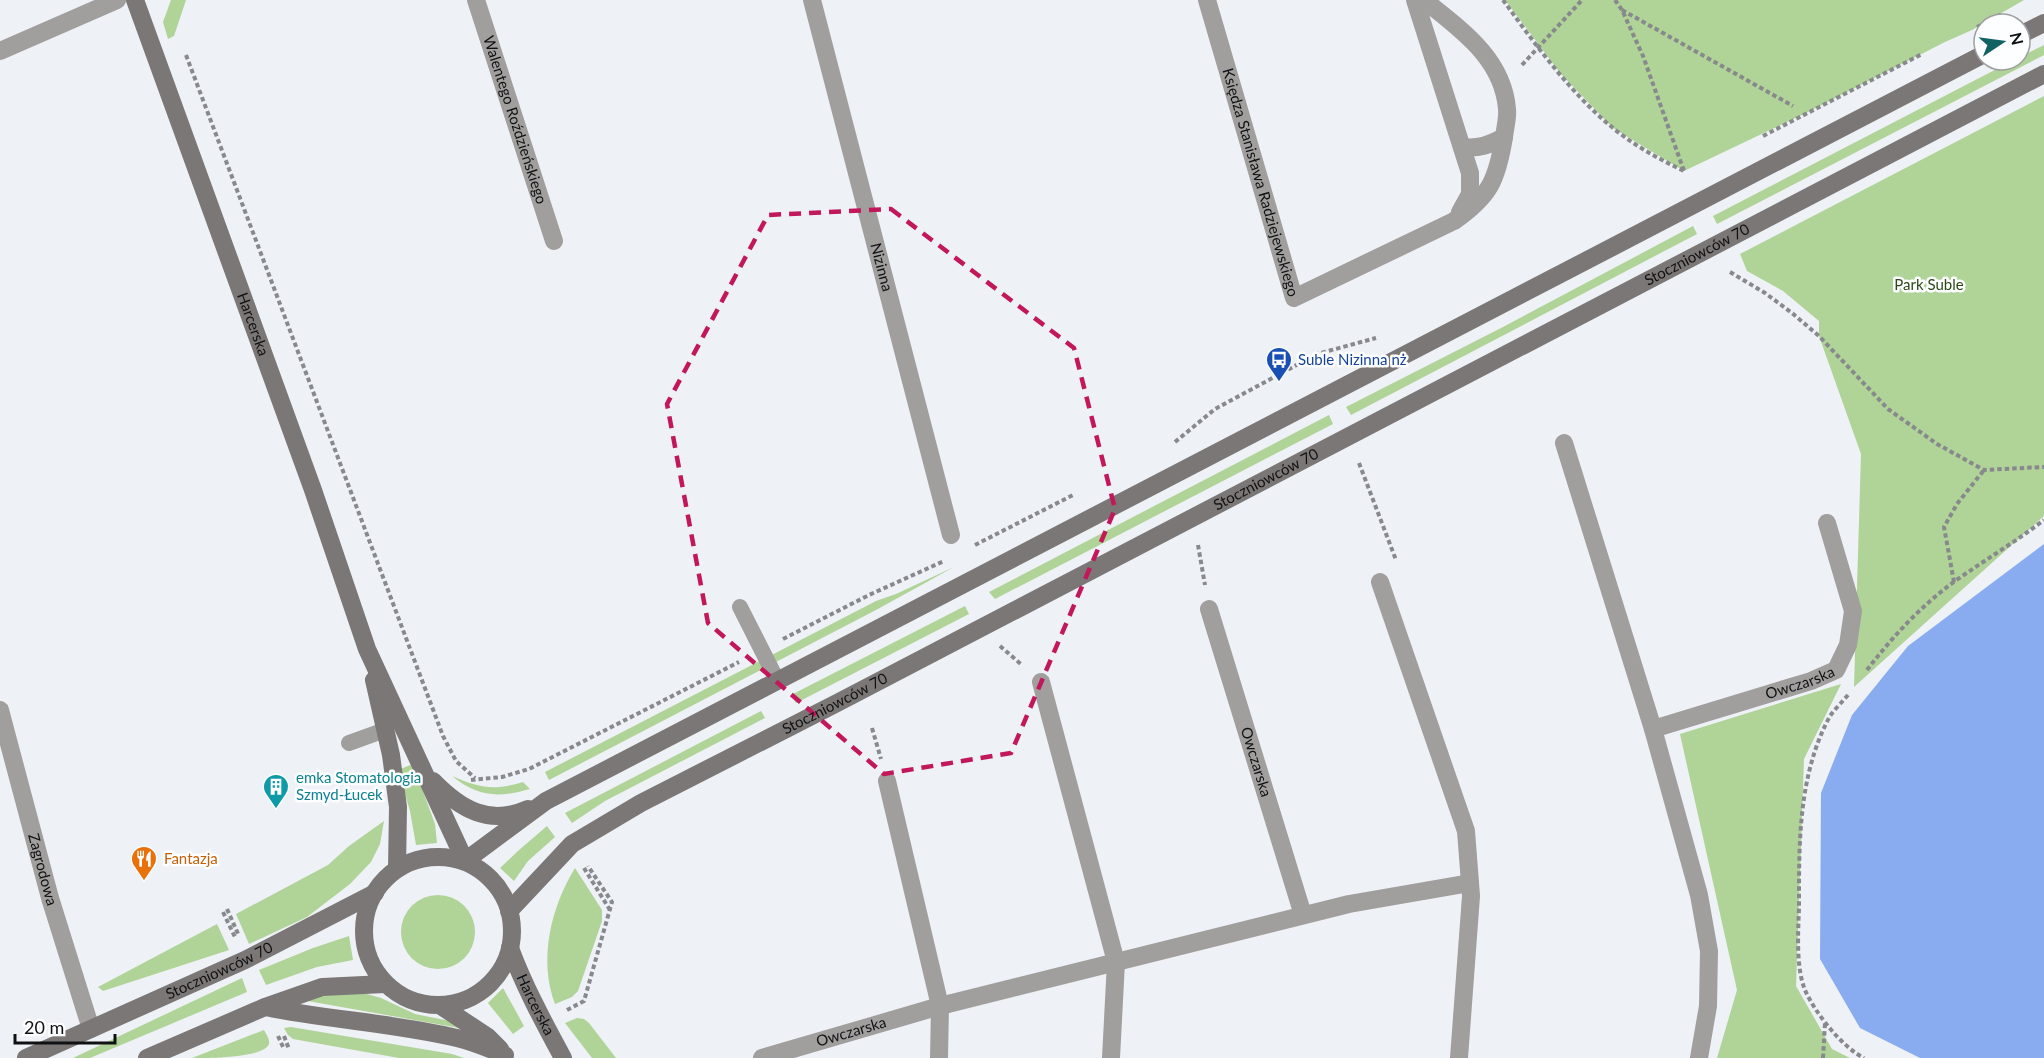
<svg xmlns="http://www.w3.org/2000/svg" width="2044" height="1058" font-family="Lato,sans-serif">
<rect width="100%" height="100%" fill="#eef1f6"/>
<g fill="#b0d397">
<path d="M171 0H186L174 36 168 39 163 22Z"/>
<path d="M1505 0H2024L1972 30 1945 42 1806 113 1684 171 1613 128 1561 74Z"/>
<path d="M2044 45V55L1717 224 1713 216 2014 60H2020V57Z"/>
<path d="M2044 96V516L1854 687 1861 454 1819 336V321L1783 291 1747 271 1740 254Z"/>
<path d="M1693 226 1697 234 1351 415 1346 407 1503 327Z"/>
<path d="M1329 415 1333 424 995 599 989 592Z"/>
<path d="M954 567 876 610 549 780 545 772 876 601 896 594Z"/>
<path d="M965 606 969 614 796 703 791 695Z"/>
<path d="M1841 684 1804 759 1796 986 1832 1049 1850 1058H1717L1737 990 1680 734Z"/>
<path d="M761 711 765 718 605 801 572 823 565 813Z"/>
<path d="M413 764 435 824 437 843 416 845 410 811 398 770Z"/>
<path d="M452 776C479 788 494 791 523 782L530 789C498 798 478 797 452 776Z"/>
<path d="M384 821 380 844 371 862 350 884 307 917 249 944 236 914 328 865 349 846Z"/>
<path d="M547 826 555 837 528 861 514 881 500 868 519 850Z"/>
<path d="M575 868 602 910V921L578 991 572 997 555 1004C538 960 551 907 575 868Z"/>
<circle cx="438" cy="932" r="37"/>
<path d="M217 924 229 950 103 991 98 987Z"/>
<path d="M349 936 353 960 317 967 266 985 259 970 313 948Z"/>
<path d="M242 978 247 992 90 1058H73Z"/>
<path d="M503 988 524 1026 513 1034 488 1003Z"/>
<path d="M324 992 367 994 381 998 415 1014 465 1024V1029L302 1000Z"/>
<path d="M577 1018 584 1019 589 1023 616 1058H592L565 1023Z"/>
<path d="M291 1027 452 1054 464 1058H399L293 1039 288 1035 284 1028Z"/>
<path d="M264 1030C266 1034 270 1039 269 1044 264 1058 207 1058 192 1058Z"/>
</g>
<path fill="#89acf0" d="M2044 544V1058H1920L1860 1028 1820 959 1821 793 1852 715 1908 646Z"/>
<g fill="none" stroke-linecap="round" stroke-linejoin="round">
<g stroke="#87898d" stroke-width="4" stroke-dasharray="4.5 3" stroke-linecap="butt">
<path d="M1503 0C1535 44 1571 94 1613 128 1635 146 1659 159 1684 171"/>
<path d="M1615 0 1622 10 1643 56 1684 171"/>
<path d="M1622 10 1793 106"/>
<path d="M1977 27 2002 14"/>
<path d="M186 55 443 736 456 761 475 778"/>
<path d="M1522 65 1582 0"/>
<path d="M1763 136 1922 54"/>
<path d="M1730 272 1765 293 1792 313 1819 336 1888 409 1937 444 1984 470 2044 467"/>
<path d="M1175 442 1215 409 1317 354 1376 338"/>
<path d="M1359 463 1396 560"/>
<path d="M975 545 1075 494"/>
<path d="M1198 545 1205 585"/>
<path d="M1954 582 1944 527 1957 504 1984 470"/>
<path d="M783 639 869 595 944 561"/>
<path d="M1000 646 1022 665"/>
<path d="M1867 670C1892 637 1922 605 1955 581 1985 560 2015 542 2044 520"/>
<path d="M1848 695C1842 702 1835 709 1830 716 1798 775 1799 843 1799 908 1798 933 1796 968 1805 990 1815 1013 1842 1047 1864 1058"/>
<path d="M872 728 881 759"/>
<path d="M471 780 502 777 529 769 739 662"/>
<path d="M584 868 610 910"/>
<path d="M227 909 239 936"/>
<path d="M223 912 235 937"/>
<path d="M567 1010 584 1001 612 902 588 866"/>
<path d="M278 1036 284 1049"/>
<path d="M284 1036 289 1049"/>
<path d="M1823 1058 1825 1023"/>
</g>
<g stroke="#a19e9e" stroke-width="16">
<path d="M740 607 777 680"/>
<path d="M349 743 385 730"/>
</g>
<g stroke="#a19e9e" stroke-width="18">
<path id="s1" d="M476 0 554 241"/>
<path id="s2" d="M812 0 951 535"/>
<path id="s3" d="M1207 0 1294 298 1454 221C1490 196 1497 180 1504 137 1489 145 1479 149 1462 147"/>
<path d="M1415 0 1470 173V194L1460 212"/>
<path d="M1424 0C1460 29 1503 58 1507 109 1508 118 1505 128 1504 137"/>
<path d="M0 51 117 0"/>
<path d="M1564 443 1653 729 1699 895 1709 951 1708 1006 1699 1058"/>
<path d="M1380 582 1466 831 1471 896 1459 1058"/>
<path id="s4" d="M1209 609 1303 915"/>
<path d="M1041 682 1116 962 1111 1058"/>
<path id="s5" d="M0 710 50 898 91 1029"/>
<path id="s6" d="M1653 729 1811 681 1836 670 1848 645 1853 611 1827 523"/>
<path d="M887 781 940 1006 939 1058"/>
<path id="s7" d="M762 1058 940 1006 1349 904 1470 883"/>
</g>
<g stroke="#7b7776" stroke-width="18">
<path id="s8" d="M135 0 313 490 367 649 465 861"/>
<path d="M2020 35 2044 23"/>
<path d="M374 680 391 755 398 807 397 869"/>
<path d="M433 781C461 810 490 826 528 809"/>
<circle cx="438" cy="931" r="74"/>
<path d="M465 861 546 801 1984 54"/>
<path id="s9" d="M509 911 572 844 641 803 839 702 2044 74"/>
<path id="s10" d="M510 948C524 986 544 1023 563 1058"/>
<path d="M441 1006 488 1037 500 1049"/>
<path d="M265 1007C329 1020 394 1023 457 1038 474 1042 490 1049 505 1055"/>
<path id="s11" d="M26 1058 245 960 375 893"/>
<path d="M147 1058 265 1007 322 987 385 984"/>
</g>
</g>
<path fill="none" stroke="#c2185b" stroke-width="4.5" stroke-dasharray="12 8" stroke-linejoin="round" d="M891 209 1074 348 1115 509 1011 753 884 774 708 623 667 404 768 215Z"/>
<defs>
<symbol id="bus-pin" viewBox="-11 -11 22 30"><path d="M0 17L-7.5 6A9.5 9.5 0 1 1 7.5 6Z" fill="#1a4fb4" stroke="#fdfeff"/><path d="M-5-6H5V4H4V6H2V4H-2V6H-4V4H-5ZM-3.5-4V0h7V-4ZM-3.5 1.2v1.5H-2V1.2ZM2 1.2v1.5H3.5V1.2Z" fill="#fff"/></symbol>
<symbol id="building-pin" viewBox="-11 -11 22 30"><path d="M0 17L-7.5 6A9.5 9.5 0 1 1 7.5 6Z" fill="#0f9aa8" stroke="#fdfeff"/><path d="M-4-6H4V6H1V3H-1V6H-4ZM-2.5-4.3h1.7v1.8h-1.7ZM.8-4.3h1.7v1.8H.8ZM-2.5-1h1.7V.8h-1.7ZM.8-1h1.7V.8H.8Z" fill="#fff"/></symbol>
<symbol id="restaurant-pin" viewBox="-11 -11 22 30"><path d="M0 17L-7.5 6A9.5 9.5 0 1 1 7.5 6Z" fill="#e8710a" stroke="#fdfeff"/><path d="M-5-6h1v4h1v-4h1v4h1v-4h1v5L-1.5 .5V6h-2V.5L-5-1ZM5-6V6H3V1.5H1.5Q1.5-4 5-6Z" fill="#fff"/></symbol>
</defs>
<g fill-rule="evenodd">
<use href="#bus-pin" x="1264" y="345" width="30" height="40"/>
<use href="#building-pin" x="261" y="772" width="30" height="40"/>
<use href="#restaurant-pin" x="129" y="844" width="30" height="40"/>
</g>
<g text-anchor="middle" stroke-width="5" stroke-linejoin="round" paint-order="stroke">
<g font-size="15" fill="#101113" stroke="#fdfeff">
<text dy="5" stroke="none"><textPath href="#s1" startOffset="126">Walentego Roździeńskiego</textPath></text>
<text dy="5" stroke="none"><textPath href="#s3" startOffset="190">Księdza Stanisława Radziejewskiego</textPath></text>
<text dy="5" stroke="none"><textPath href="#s9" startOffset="1362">Stoczniowców 70</textPath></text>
<text dy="5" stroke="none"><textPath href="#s2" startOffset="276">Nizinna</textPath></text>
<text dy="5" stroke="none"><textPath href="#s8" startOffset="345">Harcerska</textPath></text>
<text dy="5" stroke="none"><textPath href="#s9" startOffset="876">Stoczniowców 70</textPath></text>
<text dy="5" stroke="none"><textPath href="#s6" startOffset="154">Owczarska</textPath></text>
<text dy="5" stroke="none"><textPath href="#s9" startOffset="390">Stoczniowców 70</textPath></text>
<text dy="5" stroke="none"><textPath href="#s4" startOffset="160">Owczarska</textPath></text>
<text dy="5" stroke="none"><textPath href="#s5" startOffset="165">Zagrodowa</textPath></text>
<text dy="5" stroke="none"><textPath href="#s11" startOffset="212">Stoczniowców 70</textPath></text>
<text dy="5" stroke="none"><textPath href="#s10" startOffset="62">Harcerska</textPath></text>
<text dy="5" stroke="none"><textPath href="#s7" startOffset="93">Owczarska</textPath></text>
</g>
<g font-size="15" fill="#2d4716" stroke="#fdfeff">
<text x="1929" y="290">Park Suble</text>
</g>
<g font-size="15" fill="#164399" stroke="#fdfeff" text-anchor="start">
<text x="1298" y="365">Suble Nizinna nż</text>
</g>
<g font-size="15" fill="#0d838f" stroke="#fdfeff" text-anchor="start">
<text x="296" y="783">emka Stomatologia<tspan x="296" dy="17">Szmyd-Łucek</tspan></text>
</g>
<g font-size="15" fill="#c56008" stroke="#fdfeff" text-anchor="start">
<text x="164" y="864">Fantazja</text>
</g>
</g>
<g transform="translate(2002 42) rotate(77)"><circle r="28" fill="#fdfeff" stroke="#9e9fa1" stroke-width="1.5"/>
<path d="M0-4.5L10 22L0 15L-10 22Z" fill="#116263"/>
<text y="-9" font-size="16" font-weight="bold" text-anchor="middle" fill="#101113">N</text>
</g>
<path d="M15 1034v9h100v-9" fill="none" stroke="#101113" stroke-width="3"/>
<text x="24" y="1034" font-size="18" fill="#101113" stroke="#fdfeff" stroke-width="4.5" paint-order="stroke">20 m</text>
</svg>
